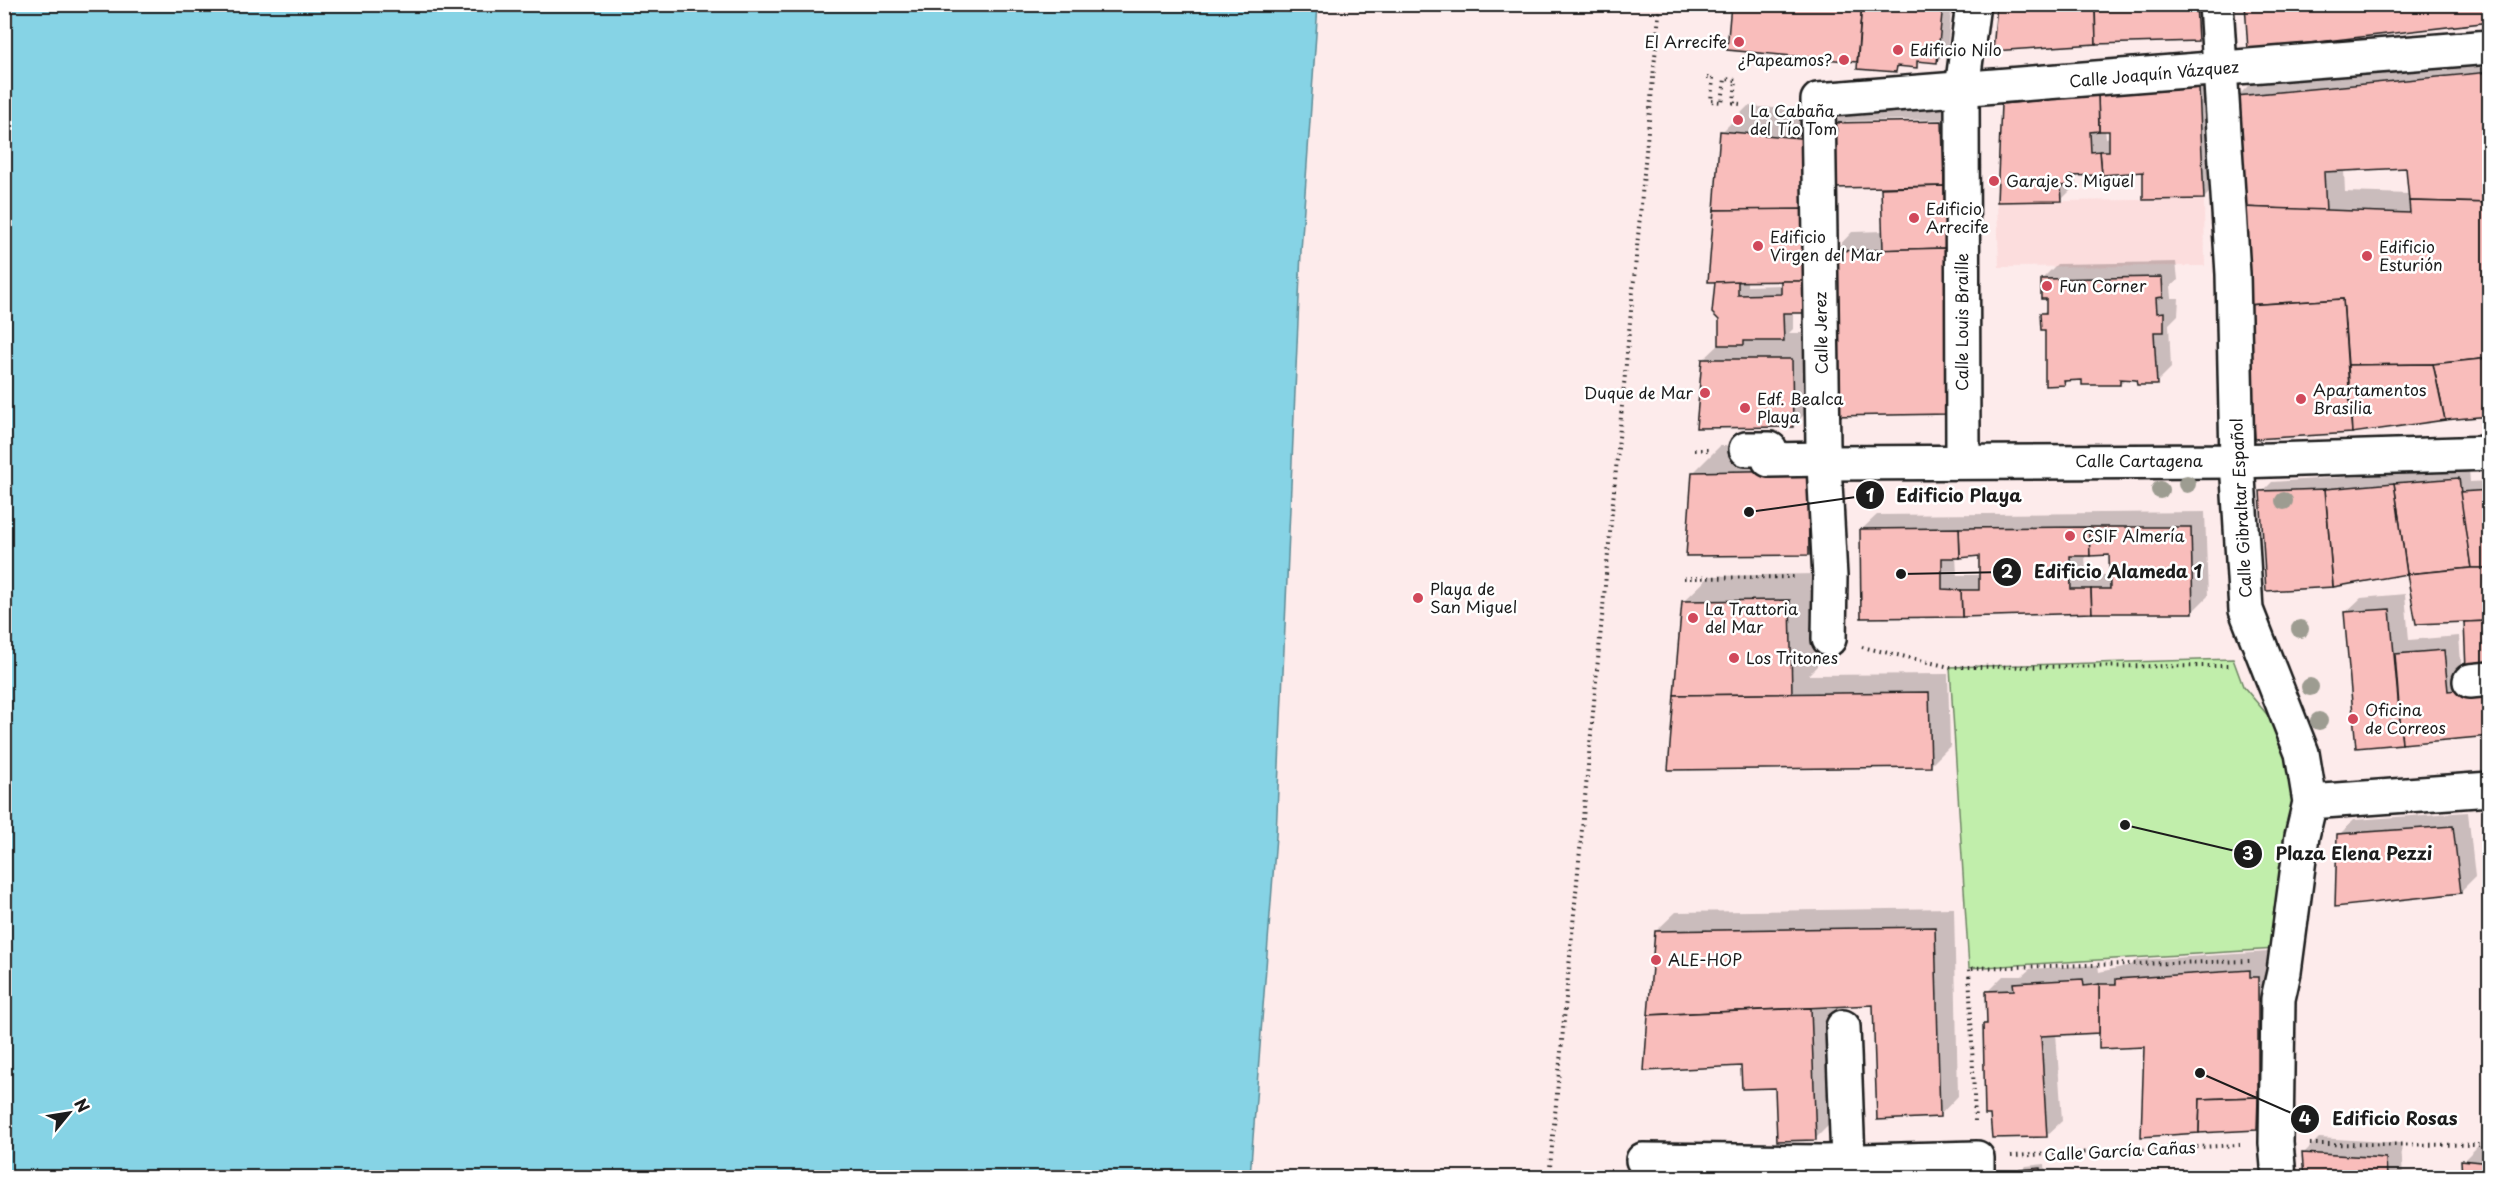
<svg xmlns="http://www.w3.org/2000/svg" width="2494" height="1182" font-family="'Playpen Sans',sans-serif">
<rect width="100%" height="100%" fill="#fdebeb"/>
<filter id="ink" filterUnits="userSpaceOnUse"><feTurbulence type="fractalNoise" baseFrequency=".0167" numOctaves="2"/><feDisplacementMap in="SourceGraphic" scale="12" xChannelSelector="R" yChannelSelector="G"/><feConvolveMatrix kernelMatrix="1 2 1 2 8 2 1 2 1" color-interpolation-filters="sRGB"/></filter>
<g filter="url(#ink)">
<path fill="#fcdddd" d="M2204 199 2205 266 1999 267 1997 202Z"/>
<path fill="#c1eeab" stroke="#6e8564" stroke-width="1.5" d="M2233 659 2243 686 2282 732 2293 796 2276 949 1969 968 1950 667Z"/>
<path fill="#86d3e5" stroke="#5c8a95" stroke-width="1.5" d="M5 4 1318 5 1301 251 1276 836 1250 1177H5Z"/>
<g fill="#0003" fill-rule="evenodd">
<path d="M1732 4H1952L1947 51 1937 61 1922 60 1916 66 1901 65 1896 70 1859 57 1856 60Z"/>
<path d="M1999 4H2206L2207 29 2197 39Z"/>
<path d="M2490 55V414L2352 432 2256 438 2238 96 2257 77ZM2407 167 2410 194 2345 192 2344 170Z"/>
<path d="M2214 74 2219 183 2204 198 2145 170 2079 174 2076 178V185L2061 200 2003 104 2018 89ZM2105 129H2111V137L2106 138Z"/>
<path d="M1748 106 1837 113V120L1848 109 1956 106 1968 393 1833 252 1852 232 1884 231 1883 188 1885 186 1835 187 1793 311V329L1789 333H1817L1819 400 1793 426 1703 360 1721 343 1720 319 1714 313 1722 132ZM1949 119V122L1846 124V121ZM1785 279 1783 285 1747 286V280Z"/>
<path d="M2176 262 2178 280 2171 286 2172 298H2179L2178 315 2169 324 2171 368 2156 383 2137 378H2126L2120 384 2083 378 2069 379 2064 384 2041 314 2048 308 2042 279 2057 264Z"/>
<path d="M1834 445V527L1808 553 1694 472 1720 446Z"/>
<path d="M2469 469 2470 482 2490 481V666L2466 623 2408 572 2262 492 2272 482Z"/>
<path d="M2205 512 2208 596 2193 611 1863 617 1861 530 1877 515ZM2110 553 2111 575H2086L2085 554ZM1980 555V575H1957L1956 556Z"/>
<path d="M1816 574 1817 666 1808 675 1948 674 1950 746 1931 765 1670 768 1683 602 1710 576Z"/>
<path d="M2405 594 2409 640 2459 636 2462 676 2490 735 2357 746 2345 613 2361 598Z"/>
<path d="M2468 812 2475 877 2460 892 2339 835 2354 820Z"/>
<path d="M1954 908 1958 1096 1939 1116 1875 1004 1838 1005 1842 1112 1816 1138 1777 1086 1742 1064 1645 1069 1656 931 1676 912Z"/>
<path d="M2269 952 2267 1118 2257 1129 2145 1046 2100 1031 2056 1033 2062 1121 2046 1136 1984 1025 1988 1020V991L2003 976H2022L2030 969 2098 965 2099 972 2131 965 2137 960Z"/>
<path d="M2319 1138 2401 1143 2403 1178H2306L2304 1153Z"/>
<path d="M2478 1146 2490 1147V1178L2463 1161Z"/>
<path d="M1644 1162 1764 1178H1629Z"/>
<path d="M2045 1164 2046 1178H2022V1171L2026 1166Z"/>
</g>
<g fill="#f9bdbb" stroke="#1c1c1c" stroke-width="1.5">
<path d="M1731 4H1862L1857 62 1727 50Z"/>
<path d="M1862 4H1943L1937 63 1917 61V68L1897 66 1896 72 1857 69Z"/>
<path d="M1997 4 2095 5 2096 44 1993 51Z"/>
<path d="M2196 4 2198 41 2096 44 2095 5Z"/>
<path d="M2245 4H2490V22L2248 50Z"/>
<path d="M2490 72V203L2409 201 2406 168 2324 172 2326 211 2241 207 2236 96Z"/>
<path d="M2199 88 2204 199 2143 200V172L2102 175 2100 151H2109V131H2099L2098 95Z"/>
<path d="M2098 95 2099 131 2090 132 2091 152 2100 151 2102 175 2070 176 2071 185 2061 186 2062 201 1997 202 2001 104Z"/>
<path d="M1942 121 1944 186 1833 188 1831 123Z"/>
<path d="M1720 131 1811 139 1810 210H1714Z"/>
<path d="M1944 186 1946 248 1883 250 1881 188Z"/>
<path d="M2409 201 2490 203V358L2433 364 2348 365 2343 299 2246 305 2241 207 2410 213Z"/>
<path d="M1804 209 1805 281 1708 282 1714 210Z"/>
<path d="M1946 248 1949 414 1830 416 1831 251Z"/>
<path d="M2162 277 2163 297 2156 298 2157 313 2164 312V332H2154L2157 385H2137L2136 380 2120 379V385H2082V380L2064 381 2065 385 2045 386V330H2041L2040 313H2046V299H2041V279Z"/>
<path d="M1738 281V295L1781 294V281H1805V313H1783L1784 341H1744V345H1719V320L1712 313 1715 282Z"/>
<path d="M2343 299 2352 433 2255 439 2246 305Z"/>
<path d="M2490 358V416L2445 420 2433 364Z"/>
<path d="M1702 359H1792L1793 427 1696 428Z"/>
<path d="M2433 364 2445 420 2352 433 2348 365Z"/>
<path d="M1808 470 1809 555 1686 556 1692 472Z"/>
<path d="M2459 478 2471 568 2407 574 2394 483Z"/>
<path d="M2394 483 2407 574 2333 587 2325 489Z"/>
<path d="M2325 489 2333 587 2266 591 2260 491Z"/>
<path d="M2490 490V568H2471L2460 492Z"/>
<path d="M2089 527 2090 556H2070L2071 589H2091L2092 613 1962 617 1961 590H1979V556L1960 558 1959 528Z"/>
<path d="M2089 527H2191L2193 613H2092L2091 589H2110L2109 555 2090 556Z"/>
<path d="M1959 528 1960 558H1942V589L1961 590 1962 617 1861 618 1860 529Z"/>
<path d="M2471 568H2490V621L2416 624 2407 574Z"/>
<path d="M1790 600 1792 694 1674 695 1682 601Z"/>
<path d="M2390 609 2402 744 2356 748 2344 612Z"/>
<path d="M2490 621V667L2466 670 2464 622Z"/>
<path d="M2444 650 2448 691 2490 687V736L2402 744 2395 654Z"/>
<path d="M1929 692 1931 767 1668 770 1674 695Z"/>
<path d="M2453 826 2461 893 2335 907 2337 834Z"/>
<path d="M1935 927 1940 1117 1877 1120 1873 1005 1648 1015 1655 931Z"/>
<path d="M2250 970V977H2258V1097L2200 1099 2199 1133 2141 1137 2144 1047 2099 1049V984H2116V979Z"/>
<path d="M2083 979 2084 986 2099 984V1033L2041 1036 2047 1137 1992 1138 1990 1115H1985L1983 1024H1987L1986 991 2014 990 2013 983Z"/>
<path d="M1811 1008 1816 1140 1777 1141 1775 1088 1742 1089 1741 1066 1644 1071 1648 1015Z"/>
<path d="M2258 1097 2257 1130 2199 1133 2200 1099Z"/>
<path d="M2302 1153 2386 1158 2387 1178H2304Z"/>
<path d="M2461 1160 2490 1163V1178H2462Z"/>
<path d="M2040 1168 2041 1178H2021L2020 1170Z"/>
</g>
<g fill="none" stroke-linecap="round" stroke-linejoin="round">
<defs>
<g id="minor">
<path d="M2216 4 2233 274 2237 461 2246 610 2302 753 2310 802 2302 836 2284 972 2278 999 2276 1143 2279 1178"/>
<path d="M1746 449H1770L1769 460 1824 459"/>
<path d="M1963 461 1962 89 1973 4"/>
<path d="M1824 463 2237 461 2490 453"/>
<path d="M1829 639 1830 577 1823 446 1818 100 2490 47"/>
<path d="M2470 681 2490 679"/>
<path d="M2310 802 2490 789"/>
<path d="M1843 1027 1848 1161"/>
<path d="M1643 1160 1825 1162 1977 1158V1178"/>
</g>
</defs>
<use href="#minor" stroke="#1c1c1c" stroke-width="38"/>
<g stroke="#1c1c1c" stroke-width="4" stroke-dasharray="1.5 4.5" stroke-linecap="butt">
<path d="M1707 78H1713L1711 101 1722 102 1725 79 1736 80 1734 103 1740 104"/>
<path d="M1694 450H1712"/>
<path d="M1684 578 1796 577"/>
<path d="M1862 647 1950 667 2231 666"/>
<path d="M1975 1121 1969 968 2251 961"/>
<path d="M2310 1144 2490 1145"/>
<path d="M2011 1156 2240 1145"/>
<path d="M1549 1178 1660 4"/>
</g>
<use href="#minor" stroke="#fff" stroke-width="33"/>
</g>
<g fill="#9d9c91">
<circle cx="2187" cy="484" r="9"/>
<circle cx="2160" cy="490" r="9"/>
<circle cx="2284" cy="501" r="9"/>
<circle cx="2300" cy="629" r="9"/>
<circle cx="2310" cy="687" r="9"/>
<circle cx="2319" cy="721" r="9"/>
</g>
</g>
<g fill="#d1495b" stroke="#fff" stroke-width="2">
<circle cx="1739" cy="42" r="6"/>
<circle cx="1898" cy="50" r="6"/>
<circle cx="1844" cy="60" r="6"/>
<circle cx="1738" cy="120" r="6"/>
<circle cx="1994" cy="181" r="6"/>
<circle cx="1914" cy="218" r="6"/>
<circle cx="1758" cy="246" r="6"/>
<circle cx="2367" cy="256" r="6"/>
<circle cx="2047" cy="286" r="6"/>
<circle cx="1705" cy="393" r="6"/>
<circle cx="2301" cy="399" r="6"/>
<circle cx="1745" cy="408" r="6"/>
<circle cx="2070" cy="536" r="6"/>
<circle cx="1418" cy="598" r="6"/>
<circle cx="1693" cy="618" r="6"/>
<circle cx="1734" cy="658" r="6"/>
<circle cx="2353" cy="719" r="6"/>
<circle cx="1656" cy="960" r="6"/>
</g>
<g text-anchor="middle" stroke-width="5" stroke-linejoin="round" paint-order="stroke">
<g font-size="16" fill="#1c1c1c" stroke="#fff" text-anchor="start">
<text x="1727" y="48" text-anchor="end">El Arrecife</text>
<text x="1910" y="56">Edificio Nilo</text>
<text x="1832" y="66" text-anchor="end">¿Papeamos?</text>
<text x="1750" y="117">La Cabaña<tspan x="1750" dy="18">del Tío Tom</tspan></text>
<text x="2006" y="187">Garaje S. Miguel</text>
<text x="1926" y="215">Edificio<tspan x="1926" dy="18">Arrecife</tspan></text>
<text x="1770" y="243">Edificio<tspan x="1770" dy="18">Virgen del Mar</tspan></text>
<text x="2379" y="253">Edificio<tspan x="2379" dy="18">Esturión</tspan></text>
<text x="2059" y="292">Fun Corner</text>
<text x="2313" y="396">Apartamentos<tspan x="2313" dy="18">Brasilia</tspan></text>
<text x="1693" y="399" text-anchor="end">Duque de Mar</text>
<text x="1757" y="405">Edf. Bealca<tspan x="1757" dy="18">Playa</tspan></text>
<text x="2082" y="542">CSIF Almería</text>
<text x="1430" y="595">Playa de<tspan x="1430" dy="18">San Miguel</tspan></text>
<text x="1705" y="615">La Trattoria<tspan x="1705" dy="18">del Mar</tspan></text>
<text x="1746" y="664">Los Tritones</text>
<text x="2365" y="716">Oficina<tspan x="2365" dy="18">de Correos</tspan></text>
<text x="1668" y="966">ALE-HOP</text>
</g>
<g font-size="16" fill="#1c1c1c" stroke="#fff">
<text transform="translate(2154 74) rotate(-5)" y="6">Calle Joaquín Vázquez</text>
<text transform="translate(1962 322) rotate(-90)" y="6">Calle Louis Braille</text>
<text transform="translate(1821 333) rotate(-91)" y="6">Calle Jerez</text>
<text x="2139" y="467">Calle Cartagena</text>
<text transform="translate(2241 508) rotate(-93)" y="6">Calle Gibraltar Español</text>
<text transform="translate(2120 1151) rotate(-3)" y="6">Calle García Cañas</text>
</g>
</g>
<path fill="none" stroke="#1c1c1c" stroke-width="2" d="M1749 512L1870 495M1901 574L2007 572M2125 825L2248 854M2200 1073L2305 1119"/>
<g fill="#1c1c1c" stroke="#fff" stroke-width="2">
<circle cx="1749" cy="512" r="6"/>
<circle cx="1901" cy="574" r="6"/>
<circle cx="2125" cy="825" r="6"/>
<circle cx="2200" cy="1073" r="6"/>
<circle cx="1870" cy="495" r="15"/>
<circle cx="2007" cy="572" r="15"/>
<circle cx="2248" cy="854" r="15"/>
<circle cx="2305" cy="1119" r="15"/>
</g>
<g font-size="18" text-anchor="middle" font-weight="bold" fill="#fff">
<text x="1870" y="502">1</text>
<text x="2007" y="578">2</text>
<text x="2248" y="860">3</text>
<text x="2305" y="1125">4</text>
</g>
<g font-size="18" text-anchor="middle" font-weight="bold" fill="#1c1c1c" stroke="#fff" stroke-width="5" stroke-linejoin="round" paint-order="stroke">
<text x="1959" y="502">Edificio Playa</text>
<text x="2118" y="578">Edificio Alameda 1</text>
<text x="2354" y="860">Plaza Elena Pezzi</text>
<text x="2395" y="1125">Edificio Rosas</text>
</g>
<rect width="2494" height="1182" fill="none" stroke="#fff" stroke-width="24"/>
<rect x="12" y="12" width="2470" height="1158" fill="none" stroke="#1c1c1c" stroke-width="2" filter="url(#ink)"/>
<g transform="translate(69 1113) rotate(60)" stroke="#ffffff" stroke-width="4.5" paint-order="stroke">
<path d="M0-4.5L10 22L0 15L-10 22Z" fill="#1c1c1c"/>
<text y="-9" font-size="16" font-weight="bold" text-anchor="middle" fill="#1c1c1c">N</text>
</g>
</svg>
